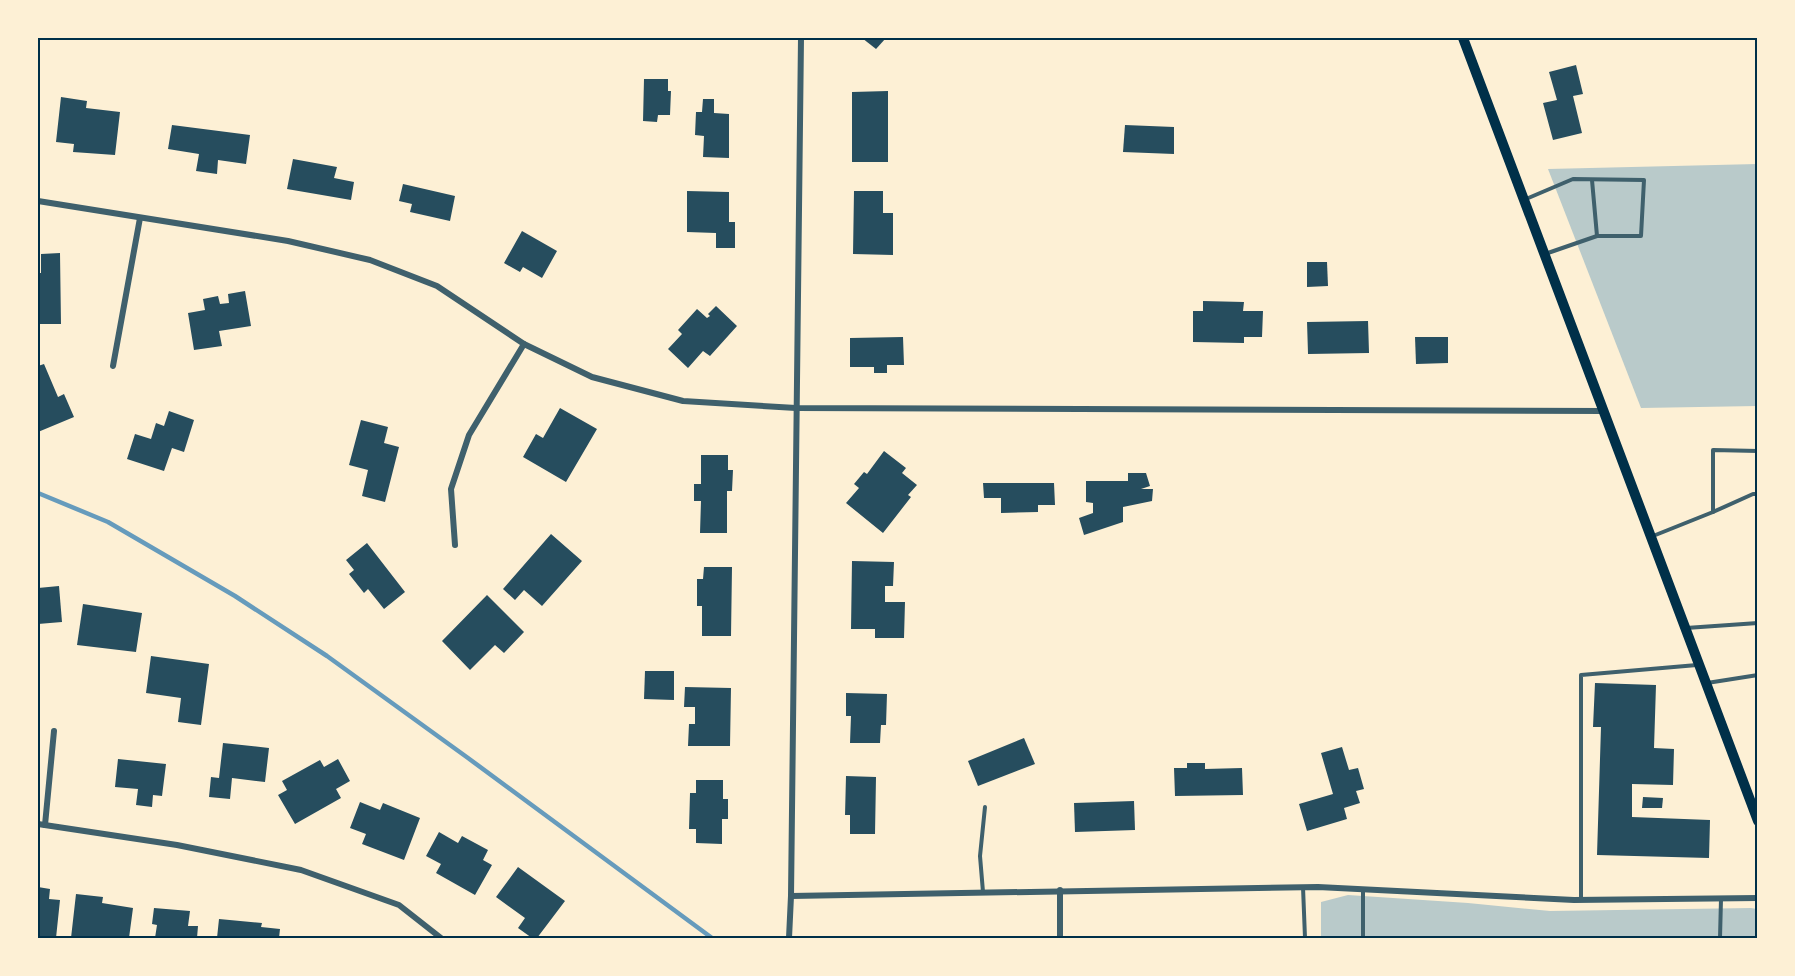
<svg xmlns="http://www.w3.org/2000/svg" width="1795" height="976" font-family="'Fira Sans Condensed',sans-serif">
<rect width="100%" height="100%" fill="#fdf0d5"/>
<g fill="#b9caca">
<path d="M1757 164V406L1641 408 1548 169Z"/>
<path d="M1348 895 1468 903 1550 911 1751 908 1757 909V938H1321V902Z"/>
</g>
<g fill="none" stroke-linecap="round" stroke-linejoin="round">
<path stroke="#669bbc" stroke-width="4.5" d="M38 493 108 522 235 596 327 656 468 758 712 938"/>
</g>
<g fill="#264d5e">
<path d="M862 38H886L876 49Z"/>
<path d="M1576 65 1583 94 1573 96 1582 133 1553 140 1543 103 1557 100 1549 72Z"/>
<path d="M644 79H668V91H671L670 115H658L657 122 643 121Z"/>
<path d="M888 91V162H852V92Z"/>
<path d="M61 97 87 101 86 108 120 112 115 155 73 152 74 144 56 142Z"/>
<path d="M703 99H714V113L729 114V158L703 157 704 136 695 135 696 112H702Z"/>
<path d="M172 125 250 135 246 164 218 160 217 174 196 171 199 154 168 149Z"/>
<path d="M1125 125 1174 127V154L1123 152Z"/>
<path d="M293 159 337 167 334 178 354 182 351 200 287 189Z"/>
<path d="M403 184 455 196 450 221 410 212 412 204 399 201Z"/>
<path d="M687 191 729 192V222H735V248H716V233L687 232Z"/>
<path d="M854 191H883V213H893V255L853 254Z"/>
<path d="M522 231 557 251 542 278 523 267 520 272 504 263Z"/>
<path d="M60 253 61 324H38V273H41V254Z"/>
<path d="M1307 262H1327L1328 286 1307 287Z"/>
<path d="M245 291 251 326 219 331 222 346 194 350 188 313 205 310 203 299 218 296 220 304 229 303 228 294Z"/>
<path d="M1203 301 1244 302 1243 311H1263L1262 337H1244V343L1193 342V311H1203Z"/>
<path d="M716 306 737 326 710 356 703 351 688 368 668 349 682 334 678 330 697 309 707 318 710 316 708 314Z"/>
<path d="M1368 321 1369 353 1308 354 1307 322Z"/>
<path d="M903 337 904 365H887V373H874V367H850V338Z"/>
<path d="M1415 337H1448V363L1416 364Z"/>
<path d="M44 364 58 397 64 394 74 417 38 432V366Z"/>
<path d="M560 408 597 429 566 482 523 457 536 434 543 438Z"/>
<path d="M169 411 194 420 184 452 172 448 164 471 127 459 135 434 151 439 156 423 164 426Z"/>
<path d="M361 420 388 427 384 443 399 447 385 502 362 496 368 470 349 465Z"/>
<path d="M884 451 906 468 902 473 917 485 908 495 911 497 883 533 846 503 859 488 854 484 864 472 867 474Z"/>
<path d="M701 455H728V470H733L732 491H727V533H700L701 501H694V484H701Z"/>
<path d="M1128 473H1146L1150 486 1141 489H1153L1152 501 1123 507V522L1084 535 1079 518 1093 513V503L1086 502V481H1128Z"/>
<path d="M983 483H1054L1055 505H1038V512L1001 513V498H984Z"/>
<path d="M551 534 582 561 542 606 524 590 515 600 503 589Z"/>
<path d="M367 543 405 592 384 609 368 589 364 593 349 574 354 570 346 560Z"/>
<path d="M852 561 894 562 893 586H885V602H905L904 638H875V629H851Z"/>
<path d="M704 567H732L731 636H702V606H697V579H703Z"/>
<path d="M59 586 62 622 38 624V588Z"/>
<path d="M487 595 524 632 504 653 495 645 470 670 442 641Z"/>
<path d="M83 604 142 613 136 652 77 645Z"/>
<path d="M151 656 209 664 201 725 178 722 181 698 146 693Z"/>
<path d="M645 671H674V700L644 699Z"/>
<path d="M1595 683 1656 685 1654 748 1674 749 1673 785 1632 784V817L1710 820 1709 858 1597 855 1601 727H1593Z"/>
<path d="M685 687 731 688 730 746H688L689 724H695V707H684Z"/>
<path d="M846 693 887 694 886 725H881L880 743H850L851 716H846Z"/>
<path d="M1024 738 1035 764 978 786 968 761Z"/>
<path d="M223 743 269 748 265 782 232 778 230 799 209 797 211 777 219 778Z"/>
<path d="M1342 747 1349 770 1358 768 1364 789 1356 791 1360 803 1344 808 1347 819 1307 831 1299 804 1333 794 1321 753Z"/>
<path d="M118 759 166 764 162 796 153 795 152 807 136 805 138 789 115 787Z"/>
<path d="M338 759 350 781 336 789 341 798 295 824 278 795 287 790 282 781 320 760 324 767Z"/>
<path d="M1187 763H1205V769L1242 768 1243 795 1175 796 1174 768H1187Z"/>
<path d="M846 776 876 777 875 834H850V815H845Z"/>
<path d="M696 780H723V799H728V819H722V844L696 843V829H689L690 793H696Z"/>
<path d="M1643 797 1663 798 1662 808H1642Z"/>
<path d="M1134 801 1135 830 1075 832 1074 803Z"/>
<path d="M360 802 380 810 383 803 420 818 404 860 362 844 366 834 350 828Z"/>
<path d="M439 832 458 843 462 836 488 850 483 860 492 865 475 895 436 873 441 864 426 856Z"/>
<path d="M518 867 565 901 537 938H532L518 928 525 918 496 897Z"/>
<path d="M38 887 50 889 49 899 60 900 56 938 38 936Z"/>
<path d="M76 894 103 897 102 903 133 908 129 938H71Z"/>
<path d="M154 908 190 911 188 926H198L197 938H155L157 925 152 924Z"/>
<path d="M219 919 262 923 261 927 280 929 279 938H217Z"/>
</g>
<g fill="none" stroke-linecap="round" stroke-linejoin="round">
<g stroke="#3f606c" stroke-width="4">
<path d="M1592 180 1597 236"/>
<path d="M1526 199 1573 179 1644 180 1641 236H1597L1545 254"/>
<path d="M1713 512V450L1758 451"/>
<path d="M1653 536 1713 512 1753 494H1758"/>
<path d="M1686 628 1758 623"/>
<path d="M1707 683 1758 675"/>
<path d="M1303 887 1305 938"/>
<path d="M983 892 980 856 985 807"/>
<path d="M1581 900V675L1697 665"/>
<path d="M1363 938V889"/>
<path d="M1720 938 1721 899"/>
</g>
<g stroke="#3f606c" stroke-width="6">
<path d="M38 201 288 241 370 260 437 286 524 344 592 377 683 401 796 408 1604 411"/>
<path d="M113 366 140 218"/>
<path d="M455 545 451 489 469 435 524 344"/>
<path d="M38 824 177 845 301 870 399 905 441 938"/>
<path d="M45 825 54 731"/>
<path d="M1060 890V938"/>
<path d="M791 896 1318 887 1574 900 1758 898"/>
<path d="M789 938 791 896 801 38"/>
</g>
<path stroke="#003049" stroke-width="10" d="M1463 38 1758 821"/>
</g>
<rect width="1795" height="976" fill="none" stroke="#fdf0d5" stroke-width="78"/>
<rect x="39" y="39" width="1717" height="898" fill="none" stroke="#003049" stroke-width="2"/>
</svg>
